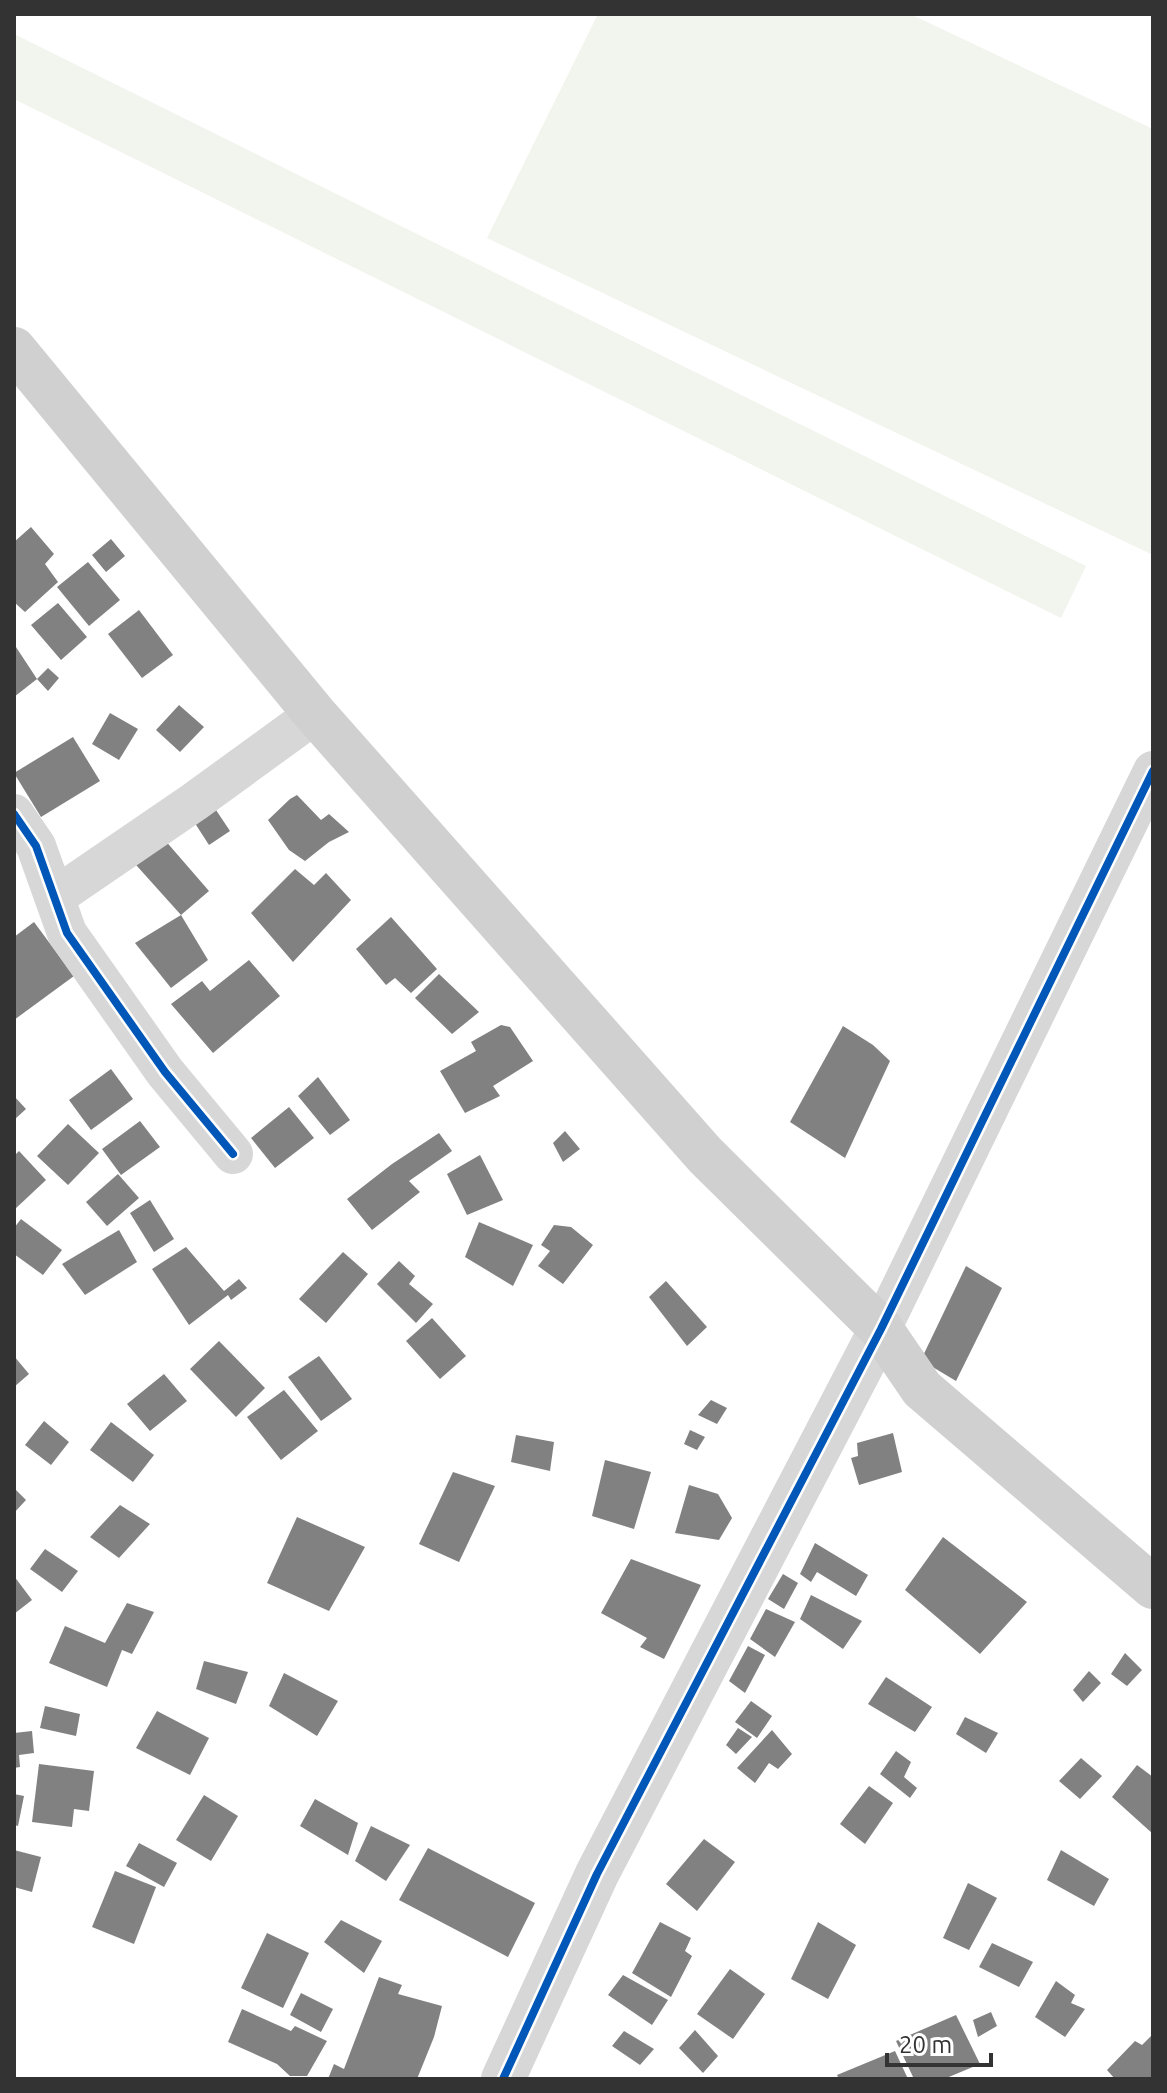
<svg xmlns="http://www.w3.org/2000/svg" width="1167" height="2093" font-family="Ubuntu,sans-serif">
<rect width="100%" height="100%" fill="#fff"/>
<g fill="#f1f5ed">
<path d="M598 14H910L1153 129V555L487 238Z"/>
<path d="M14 34 1086 566 1061 618 14 99Z"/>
</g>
<g fill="#818181">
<path d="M31 527 54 554 45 564 58 582 25 612 14 602V542Z"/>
<path d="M111 539 125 556 106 572 92 555Z"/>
<path d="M88 562 120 600 89 626 57 587Z"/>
<path d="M58 603 87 637 61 660 31 625Z"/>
<path d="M139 610 173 655 142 678 108 634Z"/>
<path d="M14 644 37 679 14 697Z"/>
<path d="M48 668 59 678 48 691 37 679Z"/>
<path d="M179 705 204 727 180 752 156 730Z"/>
<path d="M110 713 138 729 119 760 92 744Z"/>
<path d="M73 737 100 781 41 817 14 773Z"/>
<path d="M297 795 321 820 329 814 349 832 329 842 305 861 289 850 268 820 290 799Z"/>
<path d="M210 801 230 831 209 845 189 814Z"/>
<path d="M157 831 209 891 181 915 128 856Z"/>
<path d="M295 869 314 885 326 873 351 900 293 962 251 913Z"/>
<path d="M181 915 208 960 171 988 135 943Z"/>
<path d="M391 917 437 969 411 993 395 978 386 985 356 949Z"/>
<path d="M34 922 74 976 14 1020V937Z"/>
<path d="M249 960 280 996 213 1053 171 1004 202 981 210 991Z"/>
<path d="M439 974 479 1012 452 1034 415 998Z"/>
<path d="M501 1025 510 1027 533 1061 493 1086 500 1096 465 1113 440 1071 476 1051 471 1042Z"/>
<path d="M843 1026 873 1045 890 1061 845 1158 790 1122Z"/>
<path d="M111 1069 133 1099 91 1130 69 1100Z"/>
<path d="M318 1077 350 1120 330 1135 298 1096Z"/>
<path d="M14 1096 26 1109 14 1120Z"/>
<path d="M289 1107 314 1138 275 1168 251 1138Z"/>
<path d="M140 1121 160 1147 121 1175 102 1149Z"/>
<path d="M68 1124 99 1153 68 1185 37 1156Z"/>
<path d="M565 1131 580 1149 563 1162 553 1143Z"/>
<path d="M439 1133 452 1151 409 1181 420 1192 372 1230 347 1199 392 1164Z"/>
<path d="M19 1151 46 1180 14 1210V1156Z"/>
<path d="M480 1155 503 1200 467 1215 447 1174Z"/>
<path d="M118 1174 139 1198 107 1226 86 1202Z"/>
<path d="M150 1200 174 1239 154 1252 130 1213Z"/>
<path d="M21 1219 62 1250 43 1275 14 1254V1228Z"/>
<path d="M479 1222 533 1245 513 1286 465 1257Z"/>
<path d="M554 1225 571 1227 593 1245 563 1284 538 1266 550 1251 541 1245Z"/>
<path d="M119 1230 137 1262 85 1295 62 1264Z"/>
<path d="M186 1247 224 1291 239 1279 247 1288 231 1300 228 1295 189 1325 152 1269Z"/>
<path d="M343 1252 368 1274 326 1323 299 1299Z"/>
<path d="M399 1261 415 1276 409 1284 433 1304 416 1323 377 1284Z"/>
<path d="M966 1266 1002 1288 956 1381 921 1360Z"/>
<path d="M666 1281 707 1327 687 1346 649 1297Z"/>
<path d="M432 1318 466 1356 440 1379 406 1341Z"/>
<path d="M219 1341 265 1388 236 1417 190 1369Z"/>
<path d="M14 1356 29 1374 14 1387Z"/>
<path d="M319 1356 352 1399 321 1421 288 1377Z"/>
<path d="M164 1374 187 1401 150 1431 127 1404Z"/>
<path d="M284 1390 318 1431 281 1460 247 1417Z"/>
<path d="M711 1400 727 1408 717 1424 698 1415Z"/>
<path d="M44 1421 69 1442 51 1465 25 1445Z"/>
<path d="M111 1422 154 1455 133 1482 90 1450Z"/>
<path d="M690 1430 705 1437 697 1450 684 1444Z"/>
<path d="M893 1433 902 1472 859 1485 851 1458 858 1456 857 1443Z"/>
<path d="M516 1435 554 1442 550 1471 511 1462Z"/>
<path d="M605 1460 651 1472 634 1529 592 1516Z"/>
<path d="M453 1472 495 1486 459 1562 419 1544Z"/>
<path d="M689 1485 718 1494 732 1518 719 1540 675 1533Z"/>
<path d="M14 1488 26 1500 14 1513Z"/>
<path d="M120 1505 150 1524 119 1558 90 1537Z"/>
<path d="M297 1517 365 1547 329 1611 267 1583Z"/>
<path d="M943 1537 1027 1602 980 1654 905 1590Z"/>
<path d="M815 1543 868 1575 856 1596 817 1572 811 1582 800 1574Z"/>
<path d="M45 1549 78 1571 62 1592 30 1569Z"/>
<path d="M631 1559 701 1585 664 1659 640 1647 647 1638 601 1613Z"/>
<path d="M783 1574 798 1583 784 1609 768 1599Z"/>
<path d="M14 1576 32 1600 14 1614Z"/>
<path d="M811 1595 862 1621 843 1649 800 1619Z"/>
<path d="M127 1603 154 1612 132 1654 122 1650 107 1687 49 1663 65 1626 105 1643Z"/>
<path d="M766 1609 795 1622 775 1657 750 1639Z"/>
<path d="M748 1646 765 1655 745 1693 729 1681Z"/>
<path d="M1125 1653 1142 1670 1127 1686 1111 1674Z"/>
<path d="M204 1661 248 1672 236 1704 196 1689Z"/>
<path d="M1089 1671 1101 1683 1083 1702 1073 1690Z"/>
<path d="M284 1673 338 1701 317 1736 269 1706Z"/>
<path d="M886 1677 932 1707 915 1732 868 1704Z"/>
<path d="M751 1701 772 1716 757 1738 735 1722Z"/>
<path d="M45 1706 80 1714 76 1736 40 1728Z"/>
<path d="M157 1711 209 1738 190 1775 136 1748Z"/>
<path d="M965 1717 998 1733 986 1753 956 1734Z"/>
<path d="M738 1728 752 1737 736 1754 726 1745Z"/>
<path d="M772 1730 792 1754 778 1769 769 1763 755 1783 737 1768Z"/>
<path d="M32 1731 34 1753 19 1755 20 1767 14 1768V1733Z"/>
<path d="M896 1751 911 1762 904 1777 917 1788 910 1798 880 1774Z"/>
<path d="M1081 1758 1102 1776 1080 1799 1059 1781Z"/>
<path d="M39 1764 94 1771 89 1811 74 1809 72 1827 32 1822Z"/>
<path d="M1137 1765 1153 1777V1834L1112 1797Z"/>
<path d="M869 1786 893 1803 865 1844 840 1824Z"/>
<path d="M14 1794 24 1796 18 1826 14 1825Z"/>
<path d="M204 1795 238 1816 211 1861 176 1840Z"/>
<path d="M315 1799 358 1823 348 1855 300 1826Z"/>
<path d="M371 1826 410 1845 386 1881 355 1861Z"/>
<path d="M704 1839 735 1862 697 1911 666 1884Z"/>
<path d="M139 1843 177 1863 164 1887 126 1866Z"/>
<path d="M428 1848 535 1903 508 1957 399 1900Z"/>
<path d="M14 1850 41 1857 32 1892 14 1887Z"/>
<path d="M1061 1850 1109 1879 1094 1906 1047 1880Z"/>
<path d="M115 1871 156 1887 134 1944 92 1927Z"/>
<path d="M968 1883 997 1898 969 1950 943 1938Z"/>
<path d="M341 1920 382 1941 364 1973 324 1942Z"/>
<path d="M660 1922 691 1938 685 1951 692 1956 671 1997 632 1973Z"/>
<path d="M818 1922 856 1945 828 1999 791 1979Z"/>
<path d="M267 1933 309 1953 283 2008 241 1988Z"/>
<path d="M992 1943 1033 1962 1019 1987 979 1967Z"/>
<path d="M730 1969 765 1994 733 2039 697 2014Z"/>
<path d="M623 1975 668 2000 652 2025 608 1995Z"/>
<path d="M379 1977 402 1985 398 1994 442 2006 434 2037 417 2079H328L334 2064 344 2069Z"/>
<path d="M1056 1981 1075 1995 1071 2003 1085 2009 1065 2037 1035 2017Z"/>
<path d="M301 1993 333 2009 321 2032 290 2015Z"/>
<path d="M242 2009 291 2031 295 2026 327 2041 307 2076H290L277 2064 228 2042Z"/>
<path d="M991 2012 997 2026 978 2037 973 2020Z"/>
<path d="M956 2015 980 2064 944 2079H914L896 2041Z"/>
<path d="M695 2030 718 2056 703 2073 679 2048Z"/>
<path d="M624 2031 654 2049 640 2065 612 2046Z"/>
<path d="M1153 2034V2079H1115L1107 2070 1135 2041 1142 2045Z"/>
<path d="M895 2051 908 2079H839L837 2075Z"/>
</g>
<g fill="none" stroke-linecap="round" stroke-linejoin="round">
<g stroke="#d7d7d7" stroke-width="40">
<path d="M14 814 36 846 67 933 165 1072 233 1154"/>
<path d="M55 897 194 802 315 714"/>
<path d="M881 1329 1153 771"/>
</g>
<path stroke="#d7d7d7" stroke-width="44" d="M503 2079 597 1874 881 1329"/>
<path stroke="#d0d0d0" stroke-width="44" d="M14 349 315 714 705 1155 881 1329 922 1389 1153 1587"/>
<defs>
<g id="cycleway">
<path d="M14 814 36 846 67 933 165 1072 233 1154"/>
<path d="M503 2079 597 1874 881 1329 1153 771"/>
</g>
</defs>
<use href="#cycleway" stroke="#fff" stroke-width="13"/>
<use href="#cycleway" stroke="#0057b8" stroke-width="8"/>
</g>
<rect width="1167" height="2093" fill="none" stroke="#333333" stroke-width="32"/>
<path d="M887 2053v12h104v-12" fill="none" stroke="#333333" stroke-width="4"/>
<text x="899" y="2053" font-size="24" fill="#333333" stroke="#ffffff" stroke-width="6" paint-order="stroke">20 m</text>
</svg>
